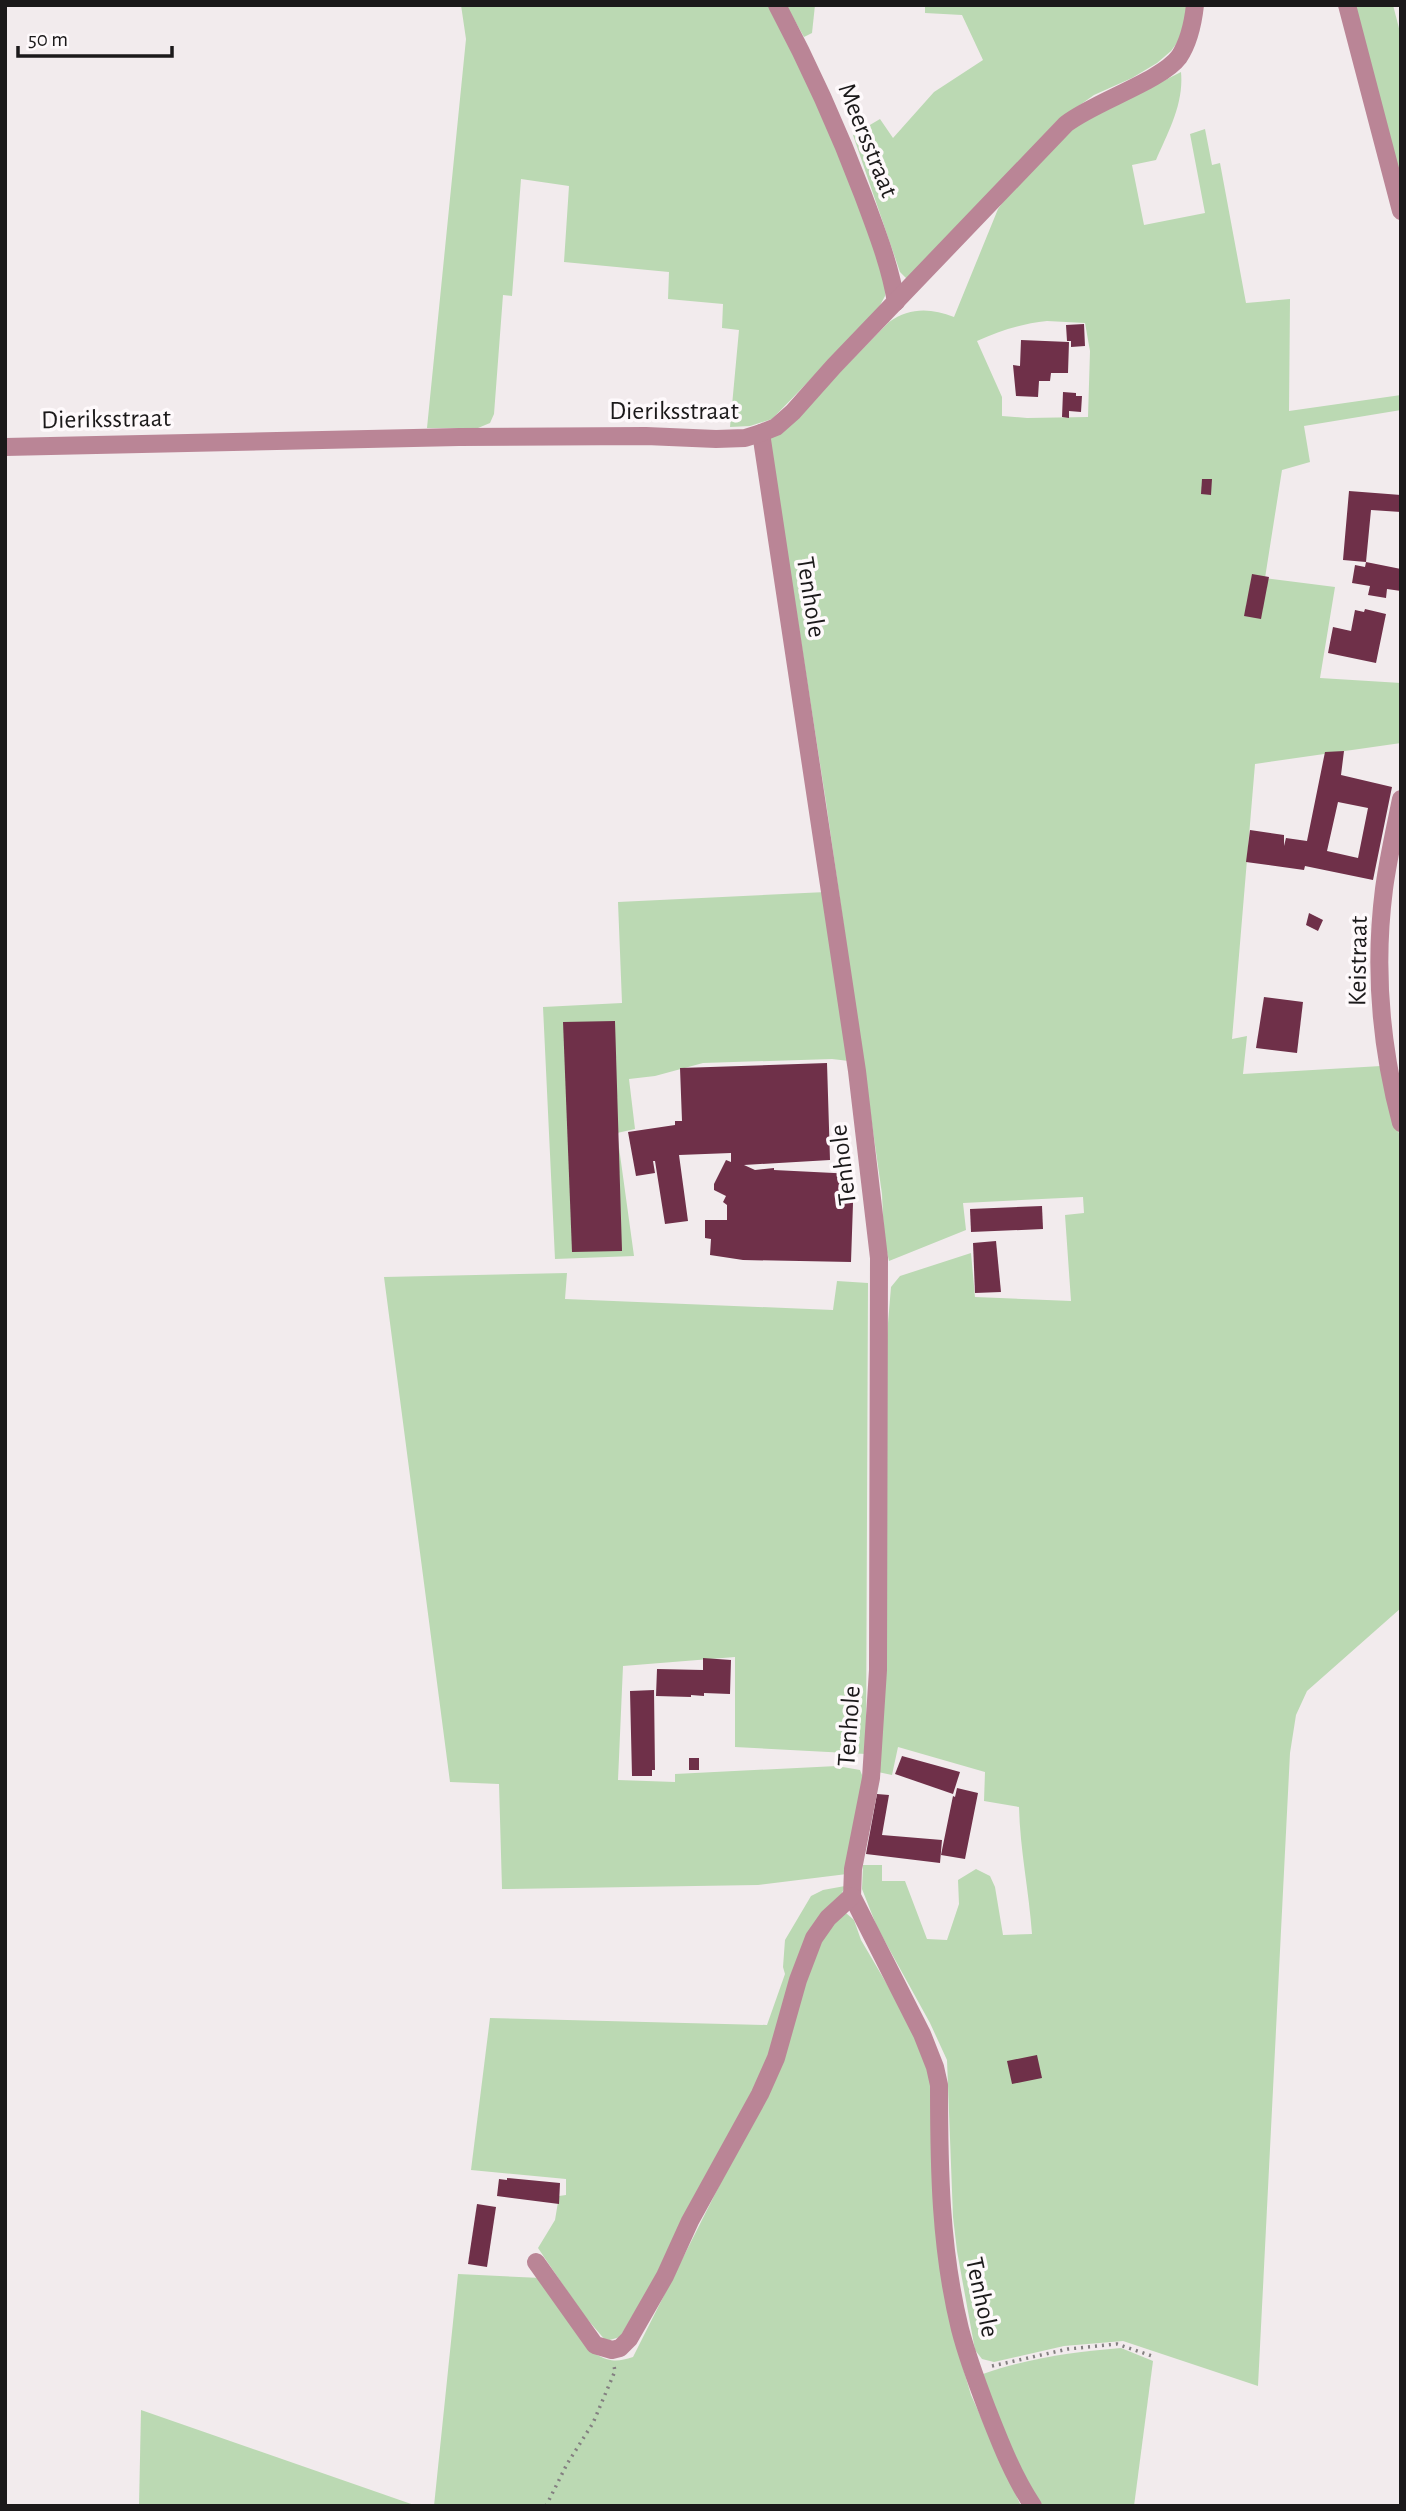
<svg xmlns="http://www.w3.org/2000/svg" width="1406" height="2511" font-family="'Alegreya Sans',sans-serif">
<rect width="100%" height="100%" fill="#f2ebed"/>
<g fill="#bbd9b3" fill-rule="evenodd">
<path d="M461 5H773L824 108 887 280 885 296 877 311 772 419 750 426 730 427 739 330 722 328 723 304 668 299 669 272 564 262 569 186 521 179 512 296 503 295 494 414 490 423 478 428H427L466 39Z"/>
<path d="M786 5H815L812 33 804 37Z"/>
<path d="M925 5H1189L1179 40 1171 51 1157 63 1132 78 1094 95 1056 122 912 278H906L900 272 853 135 880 119 893 138 934 92 983 60 962 15 925 13Z"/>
<path d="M1354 5H1393L1401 36V184Z"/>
<path d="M1181 72C1184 104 1168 132 1156 160L1132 165 1144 225 1205 213 1190 134 1205 129 1212 165 1220 163 1246 303 1290 299 1289 411 1401 395V410L1304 426 1310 462 1282 470 1265 578 1335 587 1320 678 1401 683V743L1255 764 1232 1039 1247 1036 1243 1074 1381 1066 1401 1141V1608L1307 1691 1296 1715 1290 1753 1258 2386 1123 2341 1064 2346 994 2362 982 2359 975 2350 957 2251 953 2217 947 2060 930 2023 877 1927 862 1889 863 1865H882V1881H905L927 1939 947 1940 959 1904 958 1880 976 1869 990 1876 995 1887 1003 1935 1032 1934C1029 1891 1020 1850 1019 1807L984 1801 985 1772 898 1747 892 1775 878 1772 887 1335 891 1287 900 1276 971 1253 975 1297 1071 1301 1065 1215 1084 1213 1083 1197 963 1203 966 1230 889 1261 884 1239 882 1194 826 802 769 436 783 430 889 322C910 307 931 308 954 317L998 209 1017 182 1076 125ZM1047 321 1085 323 1090 351 1088 417 1027 418 1002 416V397L977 341C1001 330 1021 324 1047 321Z"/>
<path d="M826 892 849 1061 832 1059 703 1063 655 1076 629 1079 635 1129 617 1133 634 1256 555 1259 543 1007 622 1003 618 902Z"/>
<path d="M567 1273 565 1299 833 1310 837 1281 868 1283 866 1754 735 1747V1657L623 1666 618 1780 675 1782V1774L837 1766 860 1770 864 1780 847 1874 758 1885 502 1889 499 1784 450 1782 384 1277Z"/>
<path d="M845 1886 770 2061 665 2261 620 2337 606 2341 582 2313 538 2248 555 2220 559 2196 566 2195V2179L471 2170 490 2018 767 2025 785 1974 783 1967 785 1940 811 1896 823 1890Z"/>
<path d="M846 1913 854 1920 861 1940 905 2015 933 2076 953 2334 971 2395 1021 2506H434L458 2274 541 2278 597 2355C611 2362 618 2362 633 2357L776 2073 817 1943 835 1915Z"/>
<path d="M1121 2348 1153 2361 1134 2506H1042C1016 2464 999 2420 983 2374 1028 2358 1074 2352 1121 2348Z"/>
<path d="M141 2410 417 2506H139Z"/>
</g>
<g fill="#6f3049" fill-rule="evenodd">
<path d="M1084 324 1085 346 1071 347V341H1067L1066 325Z"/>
<path d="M1021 340 1069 342 1068 373H1051L1050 381H1039L1038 397 1016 396 1013 365 1020 366Z"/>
<path d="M1063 392 1076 393V396H1082L1081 412 1069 411V418L1062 417Z"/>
<path d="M1202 479H1212L1211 495 1201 494Z"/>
<path d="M1349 491 1401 495V512L1371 510 1366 562 1343 560Z"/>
<path d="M1366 562 1401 569V591L1387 589 1386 598 1368 595 1370 586 1352 583 1355 565 1365 567Z"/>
<path d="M1252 574 1269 577 1261 619 1244 616Z"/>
<path d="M1365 609 1386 614 1376 663 1328 653 1333 627 1351 631 1355 610 1364 612Z"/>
<path d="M1344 751 1341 775 1392 787 1373 880 1305 866 1304 870 1246 862 1250 830 1284 835V846L1286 838 1307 841 1325 752ZM1338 802 1368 808 1358 858 1327 851Z"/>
<path d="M1309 913 1323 920 1318 931 1306 925Z"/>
<path d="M1264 997 1303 1002 1297 1053 1256 1048Z"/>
<path d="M615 1021 622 1251 572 1252 563 1022Z"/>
<path d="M827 1063 830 1160 744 1165 755 1170 774 1168V1170L854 1174 851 1262 743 1260 710 1255 711 1239 705 1238V1220H727V1205L723 1202 726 1196 714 1190V1184L726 1160 731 1162V1153L679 1155 688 1221 665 1224 655 1161H653L655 1173 636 1176 628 1132 675 1125V1121H682L680 1068Z"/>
<path d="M1042 1206 1043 1229 971 1232 970 1209Z"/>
<path d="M996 1241 1001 1292 975 1293 973 1243Z"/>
<path d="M703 1658 731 1660 730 1694 704 1693V1696L691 1695V1697L656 1696 657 1669 703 1670Z"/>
<path d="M654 1690 655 1770H652V1776H632L630 1691Z"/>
<path d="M902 1756 960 1772 953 1794 895 1774Z"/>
<rect x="689" y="1758" width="10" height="12"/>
<path d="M957 1788 978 1793 965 1859 941 1855 953 1796 955 1797Z"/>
<path d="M877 1794 889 1795 882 1835 942 1840 940 1863 866 1854Z"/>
<path d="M1037 2055 1042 2078 1012 2084 1007 2061Z"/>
<path d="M507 2178 560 2183 559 2204 497 2196 499 2179 507 2180Z"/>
<path d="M477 2204 496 2207 487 2267 468 2264Z"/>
</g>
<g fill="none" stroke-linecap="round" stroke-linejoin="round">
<g stroke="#837f80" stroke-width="3.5" stroke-dasharray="2 5" stroke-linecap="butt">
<path d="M992 2366 1068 2349 1117 2344 1152 2356"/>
<path d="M546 2506 567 2464 593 2423 615 2371 614 2366"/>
</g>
<g stroke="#ba8596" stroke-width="18">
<path d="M777 5C810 67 838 129 863 195 876 230 890 265 896 302"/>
<path d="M1347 5 1401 211"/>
<path d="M761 433 857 1071 879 1258 878 1670 871 1778 853 1869 852 1896 922 2034 935 2067 939 2085C939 2167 940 2248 960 2329 967 2356 977 2383 987 2409 1000 2442 1013 2476 1033 2506"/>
<path d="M5 447 459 437 646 436 716 439 745 438 761 433 776 427 793 412 834 366 1066 124C1094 102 1161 81 1179 57 1189 42 1193 23 1195 5"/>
<path d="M1401 799C1395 829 1388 859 1384 889 1374 967 1381 1048 1401 1123"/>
<path d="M536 2262 595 2345 612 2350 620 2348 629 2339 665 2276 690 2221 760 2094 776 2058 798 1980 814 1938 828 1918 852 1896"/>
</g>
</g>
<g text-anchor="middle" stroke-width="7" stroke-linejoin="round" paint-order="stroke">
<g font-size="26" fill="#1b191a" stroke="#fef9fb">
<text transform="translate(869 140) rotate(68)" y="9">Meersstraat</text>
<text x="674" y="419">Dieriksstraat</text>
<text transform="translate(106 418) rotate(-1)" y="9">Dieriksstraat</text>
<text transform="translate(812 597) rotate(81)" y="9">Tenhole</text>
<text transform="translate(1357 961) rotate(-89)" y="9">Keistraat</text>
<text transform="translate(842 1165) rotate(-97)" y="9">Tenhole</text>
<text transform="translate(848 1726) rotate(-86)" y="9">Tenhole</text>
<text transform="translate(983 2297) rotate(78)" y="9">Tenhole</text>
</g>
</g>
<rect width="1406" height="2511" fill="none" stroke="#1b191a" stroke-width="14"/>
<path d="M18 46v10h154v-10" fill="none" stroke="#1b191a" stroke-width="3.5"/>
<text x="28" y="46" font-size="21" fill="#1b191a" stroke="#fef9fb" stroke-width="5" paint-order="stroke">50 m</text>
</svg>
